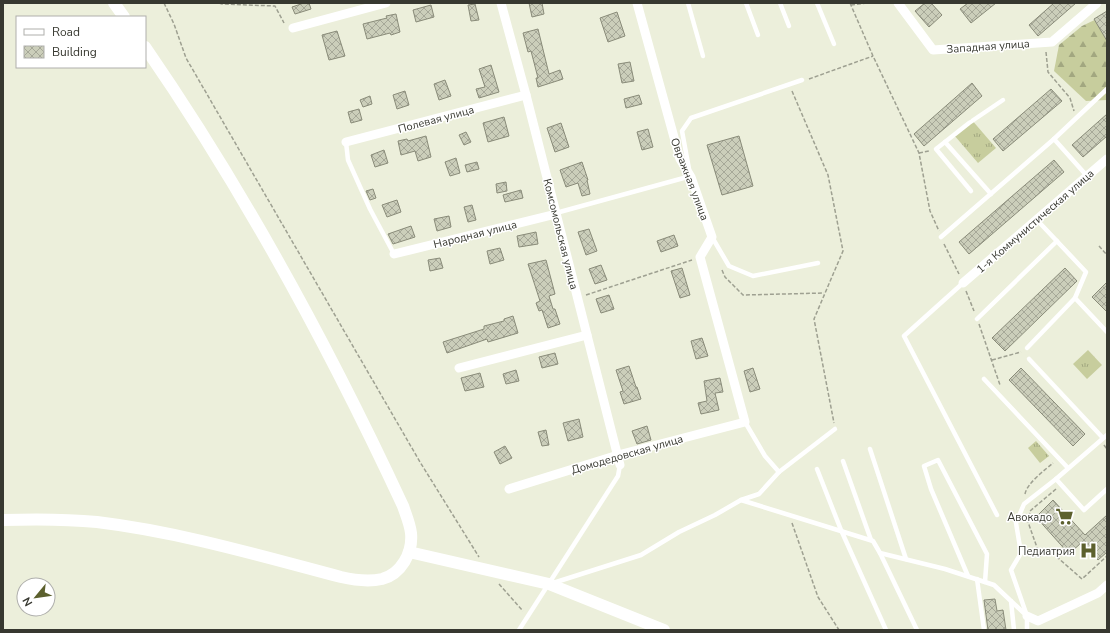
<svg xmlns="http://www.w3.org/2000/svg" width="1110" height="633" font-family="'Nunito Sans',sans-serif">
<defs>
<pattern id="grass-tufts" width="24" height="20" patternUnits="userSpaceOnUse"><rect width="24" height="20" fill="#c7cd9d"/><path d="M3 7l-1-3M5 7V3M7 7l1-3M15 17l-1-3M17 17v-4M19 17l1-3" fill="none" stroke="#a2a780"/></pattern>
<pattern id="forest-firs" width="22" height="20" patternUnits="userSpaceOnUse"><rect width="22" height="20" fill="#c7cd9d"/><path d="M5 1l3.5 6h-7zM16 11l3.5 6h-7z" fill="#a2a780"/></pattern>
<pattern id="building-cross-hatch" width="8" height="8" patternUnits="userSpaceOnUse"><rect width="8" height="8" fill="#cbceba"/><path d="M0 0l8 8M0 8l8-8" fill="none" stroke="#a6a898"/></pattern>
</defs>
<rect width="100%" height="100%" fill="#ecefdb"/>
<g fill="url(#grass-tufts)">
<path d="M971 119 996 148 978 163 954 135Z"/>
<path d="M1088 350 1102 365 1087 379 1073 364Z"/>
<path d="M1036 441 1049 456 1040 463 1028 448Z"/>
</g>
<path fill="url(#forest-firs)" d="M1107 14V100L1086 101 1054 71 1059 45 1082 26Z"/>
<g fill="url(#building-cross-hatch)" stroke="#898b79">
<path d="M304 3H309L311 9 295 14 292 7Z"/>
<path d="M529 3H542L544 14 532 17Z"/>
<path d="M925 3H931L942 15 929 27 915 11Z"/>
<path d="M968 3H996L971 23 960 9Z"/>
<path d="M1054 3H1076L1038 36 1029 25Z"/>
<path d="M475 4 479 20 471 21 468 5Z"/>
<path d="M431 5 434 17 416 22 413 10Z"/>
<path d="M1107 11V41L1094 19Z"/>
<path d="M617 12 625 36 608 42 600 18Z"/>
<path d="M396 14 400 32 391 35 390 33 367 39 363 24 387 18 386 16Z"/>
<path d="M538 29 549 74 560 70 563 79 538 87 536 78H538L531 51 528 52 523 33Z"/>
<path d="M337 31 345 56 329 60 322 35Z"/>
<path d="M630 62 634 81 622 83 618 64Z"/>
<path d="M491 65 499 92 479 98 476 89 485 87 479 69Z"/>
<path d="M445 80 451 96 439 100 434 84Z"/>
<path d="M972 83 982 96 924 146 914 134Z"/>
<path d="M1051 89 1062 101 1003 151 993 139Z"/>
<path d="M405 91 409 105 397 109 393 95Z"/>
<path d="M639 95 642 104 626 108 624 99Z"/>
<path d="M370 96 372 104 363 107 360 100Z"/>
<path d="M359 109 362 120 351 123 348 112Z"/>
<path d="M1107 114V136L1083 157 1072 145Z"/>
<path d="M504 117 509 136 488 142 483 123Z"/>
<path d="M561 123 569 147 555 152 547 128Z"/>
<path d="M648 129 653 147 642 150 637 132Z"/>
<path d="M466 132 471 142 464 145 459 135Z"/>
<path d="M426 136 431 157 418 161 415 151 401 155 398 141 407 139 408 141Z"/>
<path d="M739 136 753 186 722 195 707 145Z"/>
<path d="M384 150 388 163 375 167 371 155Z"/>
<path d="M456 158 460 173 450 176 445 162Z"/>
<path d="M1054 160 1064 172 969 254 959 242Z"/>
<path d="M477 162 479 169 467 172 465 165Z"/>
<path d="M582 162 588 180H587L590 194 582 196 578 183 566 187 560 170Z"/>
<path d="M506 182 507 191 497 193 496 184Z"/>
<path d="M373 189 376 198 370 200 366 191Z"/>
<path d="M521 190 523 198 505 202 503 195Z"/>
<path d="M397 200 401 212 387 217 382 205Z"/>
<path d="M472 205 476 220 468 222 464 207Z"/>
<path d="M449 216 451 227 437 231 434 219Z"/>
<path d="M411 226 415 237 393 244 388 234Z"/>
<path d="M589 229 597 251 586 255 578 232Z"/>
<path d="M536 232 538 244 519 247 517 236Z"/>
<path d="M674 235 678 246 661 252 657 241Z"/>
<path d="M500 248 504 260 490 264 487 251Z"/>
<path d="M440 258 443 268 430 271 428 260Z"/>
<path d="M546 260 555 294 549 296 553 309H555L560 324 548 328 542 310 539 311 536 303 540 301 528 264Z"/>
<path d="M601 265 607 280 595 284 589 269Z"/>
<path d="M682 268 690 295 680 298 671 271Z"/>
<path d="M1065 268 1077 281 1005 351 992 338Z"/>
<path d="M1107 282V312L1092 297Z"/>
<path d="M609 295 614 309 601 313 596 299Z"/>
<path d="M513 316 518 333 488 342 487 339 447 353 443 342 484 329V326L504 321V319Z"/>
<path d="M702 338 708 356 696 359 691 341Z"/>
<path d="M555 353 558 364 542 368 539 357Z"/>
<path d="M629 366 636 387H637L641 399 624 404 620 392 623 391 616 370Z"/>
<path d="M753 368 760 389 750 392 744 371Z"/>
<path d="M1021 368 1085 434 1073 446 1009 380Z"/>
<path d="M516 370 519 381 506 384 503 374Z"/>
<path d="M480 373 484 387 465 391 461 378Z"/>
<path d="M720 378 723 392 715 393 719 410 701 414 698 403 707 401 704 381Z"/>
<path d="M579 419 583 437 568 441 563 423Z"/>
<path d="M647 426 651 440 637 444 632 431Z"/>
<path d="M546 430 549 445 542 446 538 432Z"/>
<path d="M505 446 512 458 500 464 494 452Z"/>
<path d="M1053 500 1085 535 1107 515V552L1098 560 1081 543 1069 554 1036 517Z"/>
<path d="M995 599 997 611 1003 610 1006 630H988L984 600Z"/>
</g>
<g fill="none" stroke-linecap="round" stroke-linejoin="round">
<g stroke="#9ea091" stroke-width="1.5" stroke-dasharray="4 2" stroke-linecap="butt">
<path d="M164 3 174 24 186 58 420 462 479 557"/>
<path d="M219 3 222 4 275 6 284 23"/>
<path d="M850 3 873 56 919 153 930 211 939 231"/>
<path d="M851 5 867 3"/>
<path d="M1046 52 1048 72 1070 98 1074 111"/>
<path d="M809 79 873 56"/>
<path d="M792 91 828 175 843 251 814 319 834 423"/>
<path d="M919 153 929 151"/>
<path d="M944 244 959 274"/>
<path d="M1099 246 1107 255"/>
<path d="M722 270 725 277 743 295 824 293"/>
<path d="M966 291 974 311"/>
<path d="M586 295 692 260"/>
<path d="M979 324 1000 385"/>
<path d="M992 360 1021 352"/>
<path d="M1104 445 1107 449"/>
<path d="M1056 489 1030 511 1028 522 1040 556 1049 550 1082 579 1107 556"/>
<path d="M1025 494C1027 483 1045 470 1053 463"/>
<path d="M792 523 818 597 839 630"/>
<path d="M499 584 523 611"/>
</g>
<g stroke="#fff" stroke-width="4.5">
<path d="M688 3 703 56"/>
<path d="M746 3 758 35"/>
<path d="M780 3 789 26"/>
<path d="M817 3 834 44"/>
<path d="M1054 139 1107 89"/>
<path d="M346 142 348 160 370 209 394 254"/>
<path d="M945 142 936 149 971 191"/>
<path d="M689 169 682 131 691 118 802 80"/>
<path d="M991 194 945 142 969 123 1003 100"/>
<path d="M556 213 691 176"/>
<path d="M1037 220 1086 272 1075 298 1107 332"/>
<path d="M712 237 729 266 753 276 818 263"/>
<path d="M941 237 1054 139 1087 176"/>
<path d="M963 283 904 336 997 515"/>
<path d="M977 319 1057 241"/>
<path d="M1027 348 1075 298"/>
<path d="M1029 359 1103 438"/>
<path d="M984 379 1068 468"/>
<path d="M1107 435 1056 479 1084 510 1107 489"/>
<path d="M870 449 906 559"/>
<path d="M843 461 871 540"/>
<path d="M817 469 841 530 886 630"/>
<path d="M779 472 835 429"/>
<path d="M741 500 873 541 880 553 945 569 994 585 1027 616"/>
<path d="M880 553 917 630"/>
<path d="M968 576 931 489 924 466 938 460 987 554 985 582"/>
<path d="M977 579 984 630"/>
<path d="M553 583 641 555 679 532 715 515 741 500 759 494 779 472 765 456 745 422"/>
<path d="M1011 601 1014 630"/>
<path d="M519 630 618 476 620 465"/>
<path d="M1027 630V616L1011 570 1021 553 1016 523 1024 504 1056 479"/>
</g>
<g stroke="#fff" stroke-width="9">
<path d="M501 3 526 95 620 465"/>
<path d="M898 3 933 50 1052 42 1097 3"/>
<path d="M293 28 386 3"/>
<path d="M346 142 526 95"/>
<path d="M394 254 556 214"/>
<path d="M963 283 1107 159"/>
<path d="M459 368 587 335"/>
<path d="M509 489 618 455 745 422 700 257 712 237 691 177 680 159 637 3"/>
<path d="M1027 616 1038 621 1098 593 1107 585"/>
</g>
<g stroke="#fff" stroke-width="12">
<path d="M114 3 124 17"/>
<path d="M3 520C34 519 66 519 97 522 180 532 261 556 341 577 354 580 368 582 382 579 401 574 413 553 411 533 410 524 406 515 403 506 329 347 245 192 145 47"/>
<path d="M409 552 549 584 664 630"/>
</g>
</g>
<defs>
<symbol id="supermarket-bare" viewBox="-9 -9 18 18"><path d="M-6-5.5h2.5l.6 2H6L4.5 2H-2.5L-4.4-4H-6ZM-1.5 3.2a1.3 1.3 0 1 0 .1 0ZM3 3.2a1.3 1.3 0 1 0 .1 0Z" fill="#5c602e" stroke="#fff" stroke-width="2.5" paint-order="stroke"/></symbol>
<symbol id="hospital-bare" viewBox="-9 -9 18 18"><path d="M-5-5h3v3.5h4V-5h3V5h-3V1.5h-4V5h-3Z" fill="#5c602e" stroke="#fff" stroke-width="2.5" paint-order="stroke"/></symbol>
</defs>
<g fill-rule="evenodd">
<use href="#supermarket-bare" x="1052" y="504" width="25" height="25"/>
<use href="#hospital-bare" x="1076" y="538" width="25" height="25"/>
</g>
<g text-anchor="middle" stroke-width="3" stroke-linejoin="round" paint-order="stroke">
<g font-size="11" fill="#373830" stroke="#fff">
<text transform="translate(988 46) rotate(-4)" y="4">Западная улица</text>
<text transform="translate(436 119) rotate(-15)" y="4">Полевая улица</text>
<text transform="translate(690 179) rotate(69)" y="4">Овражная улица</text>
<text transform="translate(1035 221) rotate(-41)" y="4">1-я Коммунистическая улица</text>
<text transform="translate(475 234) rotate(-14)" y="4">Народная улица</text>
<text transform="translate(561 234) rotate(76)" y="4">Комсомольская улица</text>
<text transform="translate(627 454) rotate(-16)" y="4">Домодедовская улица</text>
</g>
<g font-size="11" fill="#373830" stroke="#fff" text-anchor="end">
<text x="1052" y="521">Авокадо</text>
<text x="1075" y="555">Педиатрия</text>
</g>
</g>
<rect width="1110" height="633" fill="none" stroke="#373830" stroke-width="8"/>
<rect x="16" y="16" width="130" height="52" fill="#ffffff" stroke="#afafac"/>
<rect x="24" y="29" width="20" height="6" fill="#ffffff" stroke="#afafac"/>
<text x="52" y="36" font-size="12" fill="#373830">Road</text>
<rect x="24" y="46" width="20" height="12" fill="url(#building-cross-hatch)" stroke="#afafac"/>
<text x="52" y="56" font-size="12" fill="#373830">Building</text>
<g transform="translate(36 597) rotate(241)"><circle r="19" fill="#ffffff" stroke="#afafac"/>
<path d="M0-3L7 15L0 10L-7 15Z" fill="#5c602e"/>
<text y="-6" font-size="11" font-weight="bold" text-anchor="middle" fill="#373830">N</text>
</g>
</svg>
